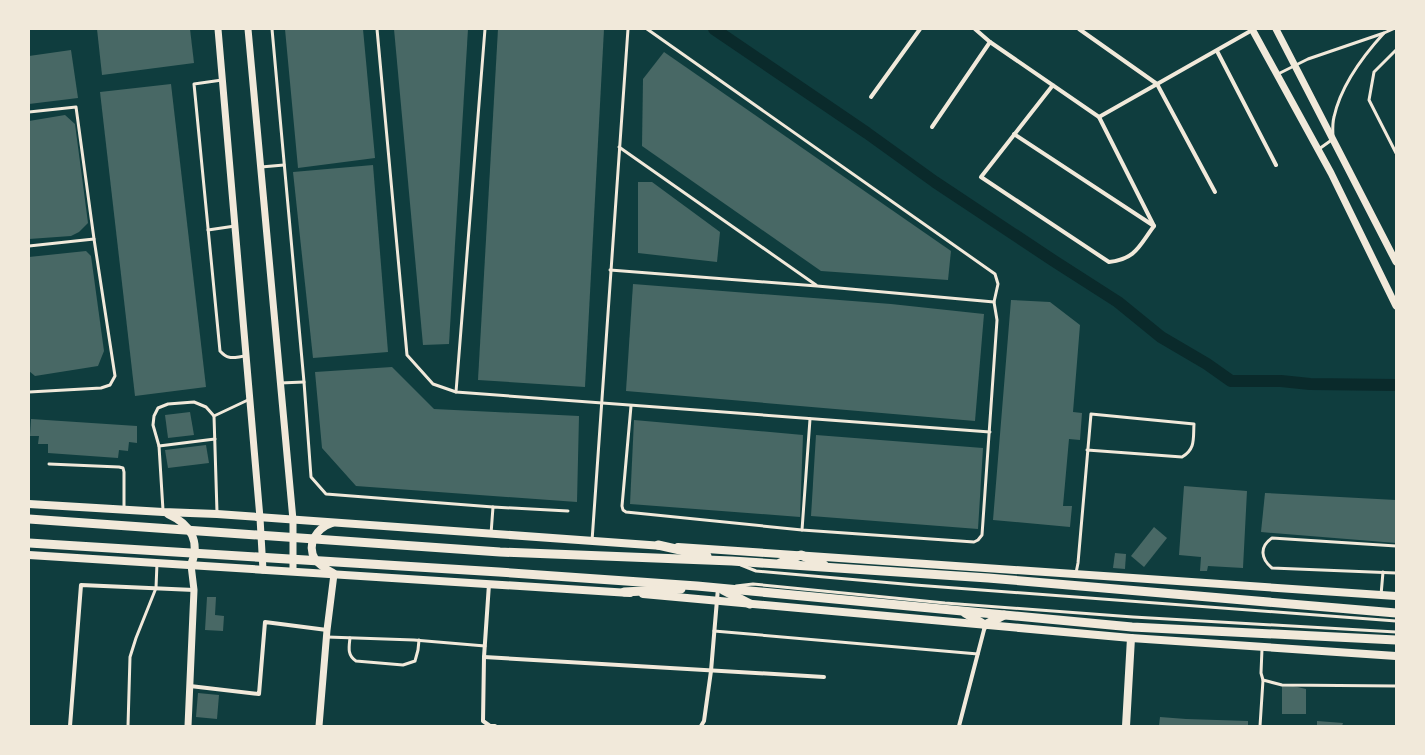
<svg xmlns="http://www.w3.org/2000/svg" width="1425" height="755" font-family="'Playfair Display',serif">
<rect width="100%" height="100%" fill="#0f3d3e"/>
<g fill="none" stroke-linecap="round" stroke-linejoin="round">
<path stroke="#0a2a2b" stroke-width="12" d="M714 29 867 133 935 182 1054 261 1118 302 1161 337 1207 364 1231 381H1281L1310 384 1396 385"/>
</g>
<g fill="#486865">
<path d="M97 29H190L194 63 102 75Z"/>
<path d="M285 29H363L375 158 298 168Z"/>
<path d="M394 29H468L449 344 423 345Z"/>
<path d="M498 29H604L585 387 478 380Z"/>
<path d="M71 50 78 98 29 104V56Z"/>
<path d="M664 52 951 251 948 280 821 271 642 146 643 79Z"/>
<path d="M171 84 206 387 135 396 100 92Z"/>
<path d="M65 115 75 124 88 223 79 232 71 236 29 239V121Z"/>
<path d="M373 165 388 352 313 358 293 172Z"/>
<path d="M638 182H652L720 232 717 262 638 253Z"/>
<path d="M86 251 91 256 104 351 98 366 35 376 29 371V257Z"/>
<path d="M633 284 891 304 984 314 975 421 626 391Z"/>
<path d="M1011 300 1050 302 1080 325 1073 412 1082 413 1080 440 1069 439 1063 506H1072L1070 527 993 520Z"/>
<path d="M392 367 434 409 579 416 577 502 356 486 322 448 315 372Z"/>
<path d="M190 412 194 435 168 438 165 415Z"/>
<path d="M31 419 137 426V443L129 442 128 451 119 450 118 458 48 453V444H38L39 436H30Z"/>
<path d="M634 420 803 435 800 517 630 504Z"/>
<path d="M816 435 983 448 978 529 811 516Z"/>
<path d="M206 445 209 463 168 468 165 450Z"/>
<path d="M1184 486 1247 491 1243 568 1208 566 1207 571H1200L1201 557 1179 555Z"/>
<path d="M1265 493 1396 500V543L1261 532Z"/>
<path d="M1154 527 1167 538 1144 567 1131 556Z"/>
<path d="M1115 553 1126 554 1125 569 1113 568Z"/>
<path d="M207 597H216L215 615 224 616 223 631 205 630Z"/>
<path d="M1282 685H1289L1306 689V714H1282Z"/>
<path d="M198 693 219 695 217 719 196 717Z"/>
<path d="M1160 717 1186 719 1248 721V726H1159Z"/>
<path d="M1317 721 1343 723 1342 726H1317Z"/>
</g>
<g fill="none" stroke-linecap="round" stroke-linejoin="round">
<g stroke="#f1e9da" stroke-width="3">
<path d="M272 29 304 382 311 477 326 494 493 507"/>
<path d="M377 29 407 355 433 384 456 392 990 432"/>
<path d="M1396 50 1374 72 1369 100 1396 153"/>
<path d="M1278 74 1308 59 1384 33 1393 29"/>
<path d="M222 80 194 84 220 351C229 361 234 357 246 356"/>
<path d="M29 112 76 107 94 239 115 376 110 385 101 388 29 392"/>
<path d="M619 147 816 285"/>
<path d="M1319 149 1333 139C1333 132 1332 124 1334 117 1341 85 1362 57 1384 33"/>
<path d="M261 167 284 165"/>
<path d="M208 230 235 226"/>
<path d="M29 246 94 239"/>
<path d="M610 270 817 286 994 302"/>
<path d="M280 383 304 382"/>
<path d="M456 392 485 29"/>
<path d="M631 406 622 506 623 510 626 512 802 530 974 542 978 540 982 535 997 320 994 302 998 284 995 274 647 29"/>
<path d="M159 446 215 439"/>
<path d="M49 464 119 467 123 468 124 472V510"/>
<path d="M163 510 159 446 153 425 154 416 158 408 168 404 194 402 206 407 214 416"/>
<path d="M217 512 214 416 250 399"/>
<path d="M802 530 810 419"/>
<path d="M491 534 493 507 568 511"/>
<path d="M592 541 628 29"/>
<path d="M1396 546 1272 538C1259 547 1261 559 1272 568L1396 573"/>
<path d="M741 565 756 571 915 585 1396 621"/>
<path d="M1076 573 1078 563 1091 414 1194 424C1193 438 1196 449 1182 457L1087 450"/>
<path d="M736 586 753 584 945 603 1133 617 1396 632"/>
<path d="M1381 595 1383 572"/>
<path d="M714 631 978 654"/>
<path d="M327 637 414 640 485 646"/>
<path d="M350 638C349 647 347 655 356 661L403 665 415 661 418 650 419 640"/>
<path d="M1262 649 1261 673 1263 680 1282 685 1396 686"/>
<path d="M128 726 130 657 136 638 156 588 157 563"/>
<path d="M1260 726 1263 680"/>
</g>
<g stroke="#f1e9da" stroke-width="4">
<path d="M975 29 990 42 1099 117 1154 226C1139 246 1136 259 1109 262L981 177 1053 85"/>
<path d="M1079 29 1157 84 1215 192"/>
<path d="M1217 51 1276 165"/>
<path d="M871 97 920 29"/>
<path d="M1099 117 1254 29"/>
<path d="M932 127 990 42"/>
<path d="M1014 134 1154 226"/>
<path d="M489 584 484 657 483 721 490 726H495"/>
<path d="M484 657 824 677"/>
<path d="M190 686 259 694 265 622 327 630"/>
<path d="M70 726 81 585 194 590"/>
<path d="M701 726 704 721 711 671 718 588"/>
<path d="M959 726 985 626"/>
</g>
<g stroke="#f1e9da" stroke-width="7">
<path d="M218 29 260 518 263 570"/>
<path d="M248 29 293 520V571"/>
<path d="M1252 29 1331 173 1396 306"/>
<path d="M1276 29 1396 262"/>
<path d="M188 726 194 590 191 565"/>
<path d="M319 726 327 630 334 574"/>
</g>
<g stroke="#f1e9da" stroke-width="8">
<path d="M29 504 163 512 217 514 663 546"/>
<path d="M168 514C190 524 201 541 191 565"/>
<path d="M332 523C317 528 306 544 315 559 320 566 326 569 333 573"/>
<path d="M678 547 1396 596"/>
<path d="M29 555 630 593"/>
<path d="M643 594 1131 638 1396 656"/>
<path d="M1126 726 1131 638"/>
</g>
<g stroke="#f1e9da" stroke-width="9">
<path d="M29 519 500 552 732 561 988 578 1396 613"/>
<path d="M29 543 499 572 697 586 1132 627 1396 640"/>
<path d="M658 545 707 556"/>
<path d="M780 563 801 555 824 565"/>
<path d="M723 590 750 604"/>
<path d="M624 592 681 589"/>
<path d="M965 613 985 625 1004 615"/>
</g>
</g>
<rect width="1425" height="755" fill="none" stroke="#f1e9da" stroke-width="60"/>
</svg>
